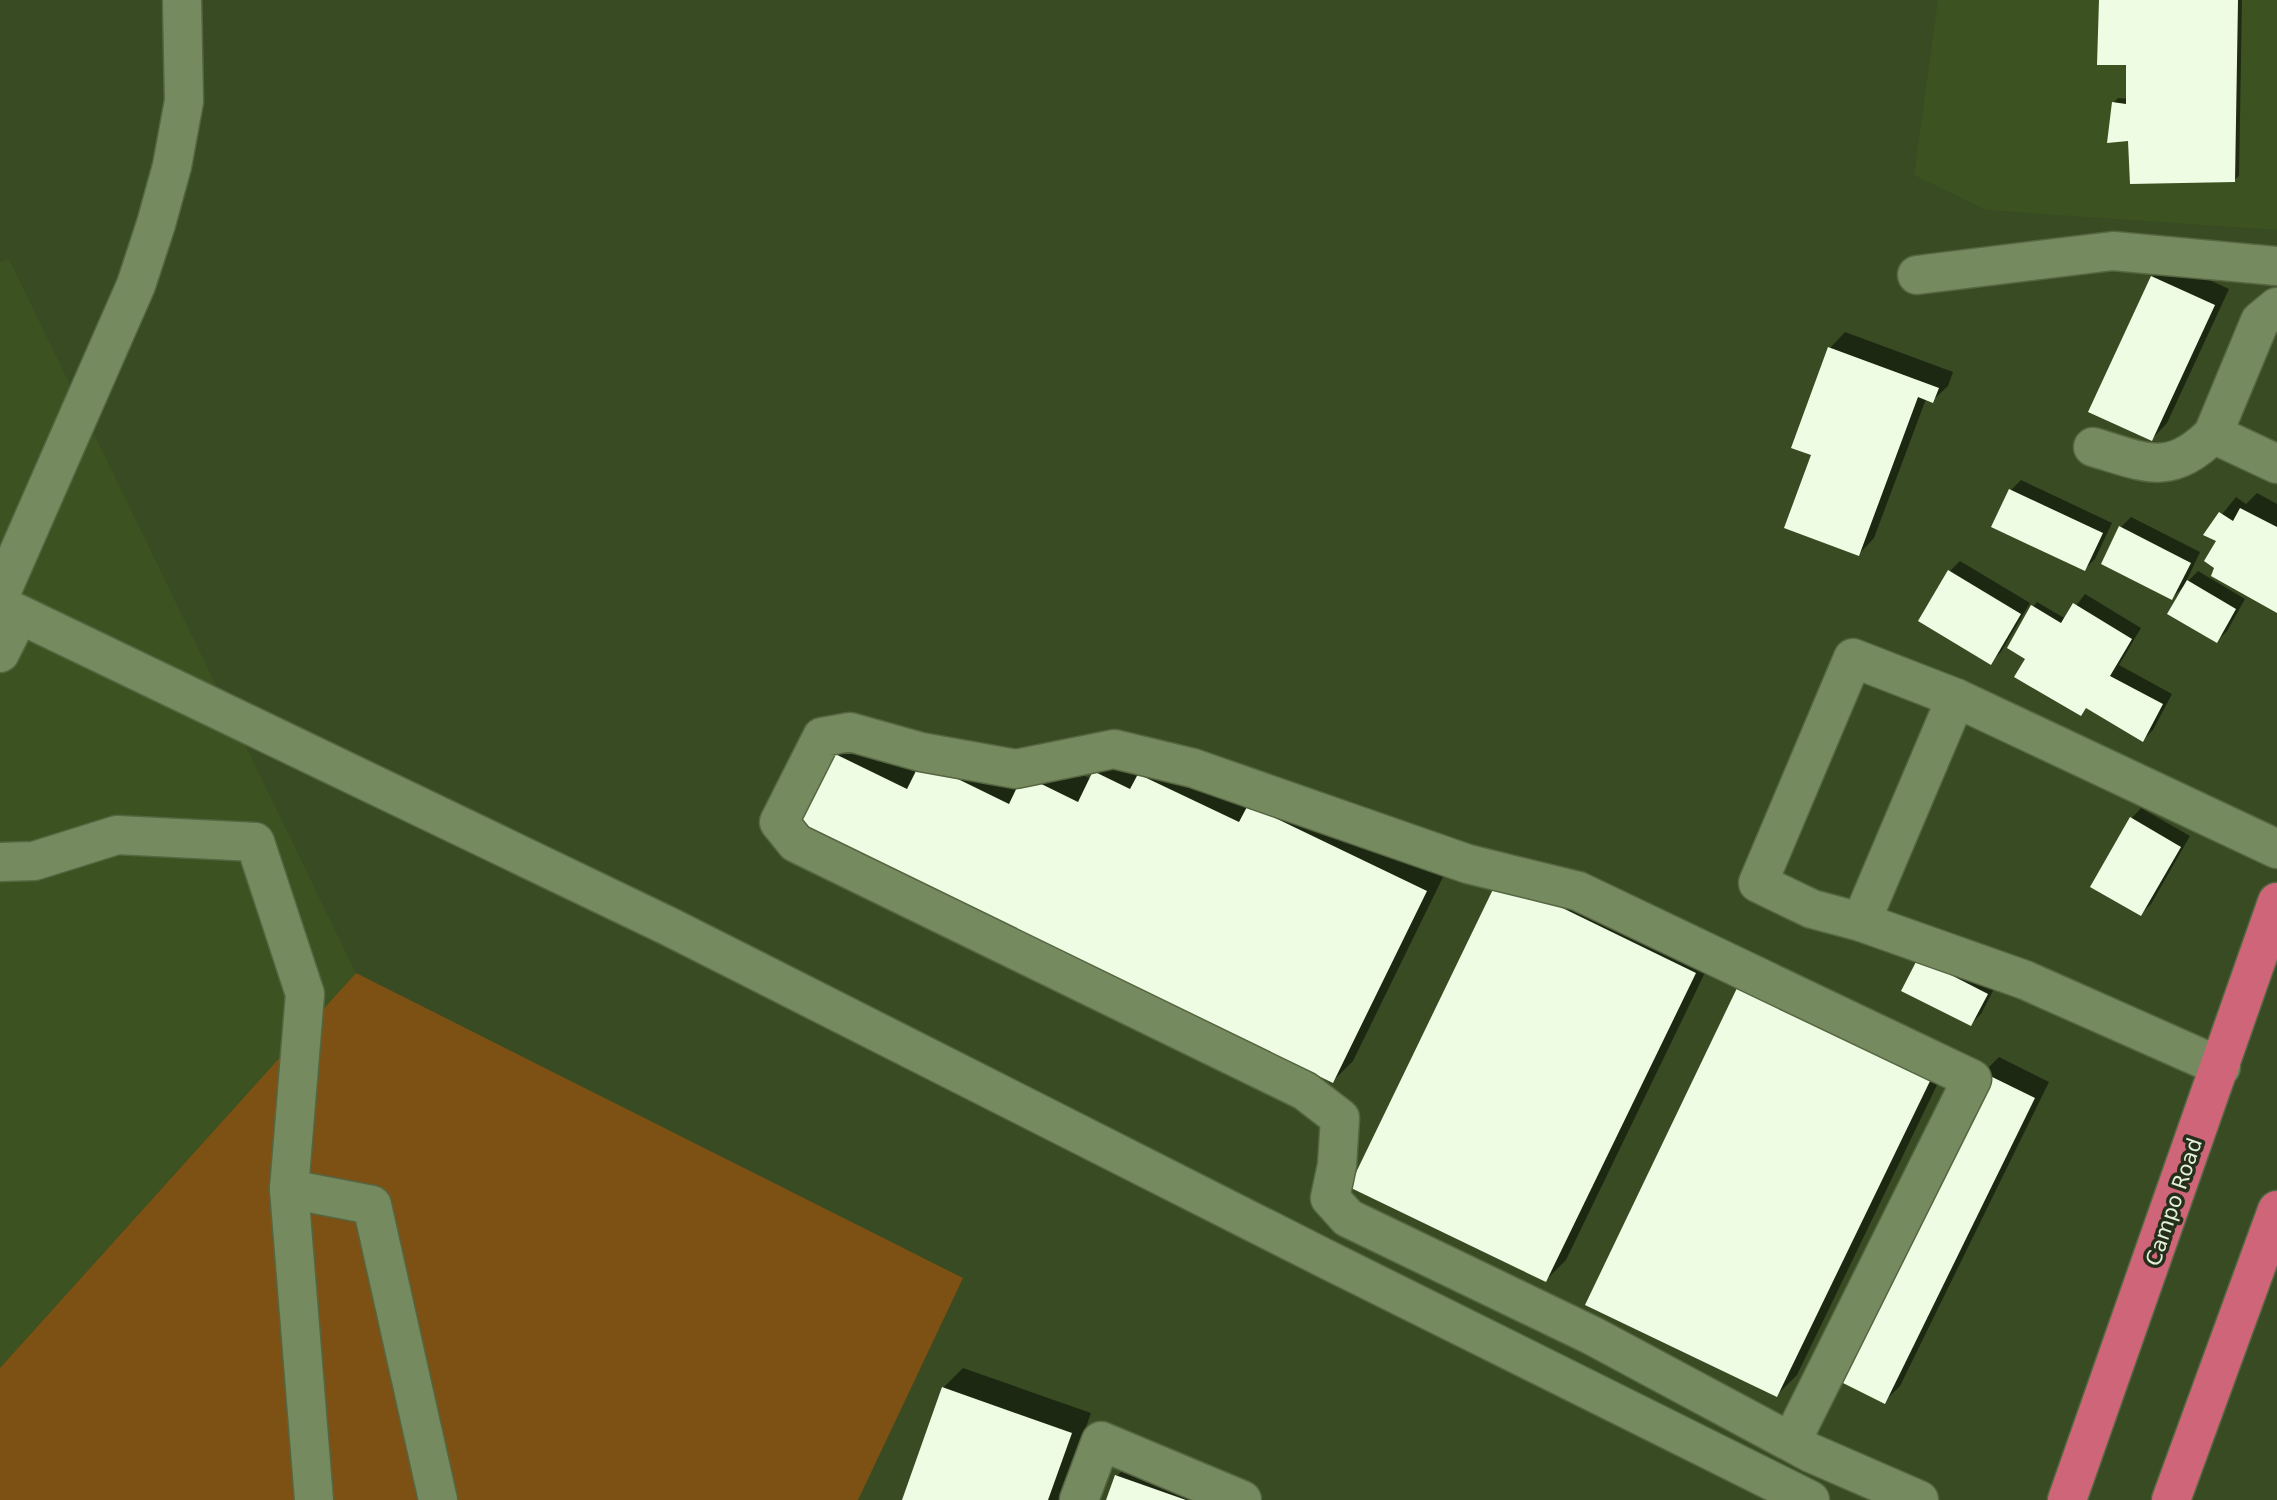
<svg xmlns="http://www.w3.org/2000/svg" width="2277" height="1500" font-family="'DejaVu Sans',sans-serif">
<rect width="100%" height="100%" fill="#384b22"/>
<g fill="#3c5221">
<path d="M1938 0H2277V230L1986 210 1914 175Z"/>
<path d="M9 259 356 973 0 1368V262Z"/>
</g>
<path fill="#7d5114" d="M356 973 963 1278 858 1500H0V1368Z"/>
<g fill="#0007">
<path d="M2101 0H2242L2239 176 2234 180 2130 140 2114 102 2118 98 2128 99V63Z"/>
<path d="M2168 261 2229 289 2167 423 2152 439V277Z"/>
<path d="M1845 332 1953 372 1948 386 1932 401 1926 399 1874 538 1859 554 1813 454 1830 348Z"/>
<path d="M2021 480 2112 523 2095 559 2085 569 2011 490Z"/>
<path d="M2257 493 2277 504V611L2219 540 2206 534 2236 497 2246 504Z"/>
<path d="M2131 517 2200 552 2185 584 2198 571 2245 599 2227 631 2217 641 2184 586 2172 598 2121 527Z"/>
<path d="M1960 561 2030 603 2001 652 1991 662 1950 571Z"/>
<path d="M2085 594 2141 628 2119 665 2172 694 2153 730 2143 740 2087 707 2081 714 2028 658 2033 607 2037 602 2066 619Z"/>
<path d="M828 751 1045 756 1091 779 1115 752 1446 871 1353 1061 1333 1081Z"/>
<path d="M2141 808 2190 836 2151 904 2141 914 2131 819Z"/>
<path d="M1521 858 1715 952 1566 1260 1546 1280Z"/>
<path d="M1919 959 1997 983 1981 1014 1971 1024Z"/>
<path d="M1999 1057 2049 1082 1900 1386 1884 1402 1983 1073Z"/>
<path d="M1950 1058 1797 1375 1777 1395 1587 1304Z"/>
<path d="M963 1368 1091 1413 1060 1500H904L943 1388Z"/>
<path d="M1137 1456 1264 1500H1108L1117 1476Z"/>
</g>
<g fill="#effce4">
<path d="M2099 0H2238L2235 182 2130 184 2128 141 2107 143 2112 102 2126 104V65H2097Z"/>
<path d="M2151 276 2215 305 2152 441 2088 412Z"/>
<path d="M1828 347 1939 388 1933 403 1918 397 1859 556 1784 528 1811 455 1791 448Z"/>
<path d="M2009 489 2103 533 2085 571 1991 527Z"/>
<path d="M2240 508 2277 527V613L2211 576 2214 568 2204 561 2216 541 2203 535 2219 512 2233 521Z"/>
<path d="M2119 526 2191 563 2172 600 2101 564Z"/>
<path d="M1948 570 2021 614 1991 665 1918 621Z"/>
<path d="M2187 580 2236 609 2217 643 2167 614Z"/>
<path d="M2073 603 2132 639 2110 676 2163 704 2143 742 2086 708 2081 716 2014 677 2025 659 2007 648 2031 605 2061 623Z"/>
<path d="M827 750 907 789 921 761 1009 804 1023 775 1078 802 1093 771 1130 789 1138 774 1239 822 1248 805 1427 891 1333 1083 792 820Z"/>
<path d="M2130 817 2181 847 2141 916 2090 887Z"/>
<path d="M1499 877 1696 973 1546 1282 1349 1187Z"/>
<path d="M1918 958 1988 994 1971 1026 1901 991Z"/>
<path d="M1738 986 1931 1079 1777 1397 1585 1305Z"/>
<path d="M1982 1072 2035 1098 1885 1404 1833 1378Z"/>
<path d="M942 1387 1072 1433 1048 1500H902Z"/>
<path d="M1115 1475 1186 1500H1106Z"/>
</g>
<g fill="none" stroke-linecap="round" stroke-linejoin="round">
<defs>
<g id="minor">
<path d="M1917 275 2113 251 2277 266"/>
<path d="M2277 307 2260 321 2213 434 2277 464"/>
<path d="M2093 447C2144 462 2170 478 2213 434"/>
<path d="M0 595 136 285 156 224 172 166 184 101 182 0"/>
<path d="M0 605 670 927 1326 1259 1810 1500"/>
<path d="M0 653 19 615"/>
<path d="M0 862 34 861 117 835 255 842 305 994 289 1189 314 1500"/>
<path d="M1861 922 1812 909 1758 883 1853 658 1956 698"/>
<path d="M2221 1067 2025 980 1861 922 1956 698 2277 849"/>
<path d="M289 1189 372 1205 438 1500"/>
<path d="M1791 1442 1972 1079 1578 891 1468 864 1193 768 1114 749 1016 769 921 752 850 732 822 737 779 822 796 843 1305 1091 1340 1118 1337 1165 1330 1198 1348 1218 1593 1336 1811 1453 1919 1500"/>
<path d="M1079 1500 1101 1441 1242 1500"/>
</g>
<g id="highway">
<path d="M2067 1500 2277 902"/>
<path d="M2171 1500 2277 1210"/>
</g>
</defs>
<use href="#minor" stroke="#566641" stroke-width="41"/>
<use href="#highway" stroke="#566641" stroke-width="41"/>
<use href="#minor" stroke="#758b5f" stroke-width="38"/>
<use href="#highway" stroke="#ce6579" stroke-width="38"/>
</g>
<g text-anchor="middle" stroke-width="7" stroke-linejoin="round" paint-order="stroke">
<g font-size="21" fill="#e3f0d8" stroke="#252e1b">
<text transform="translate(2174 1202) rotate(-71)" y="7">Campo Road</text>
</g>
</g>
</svg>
